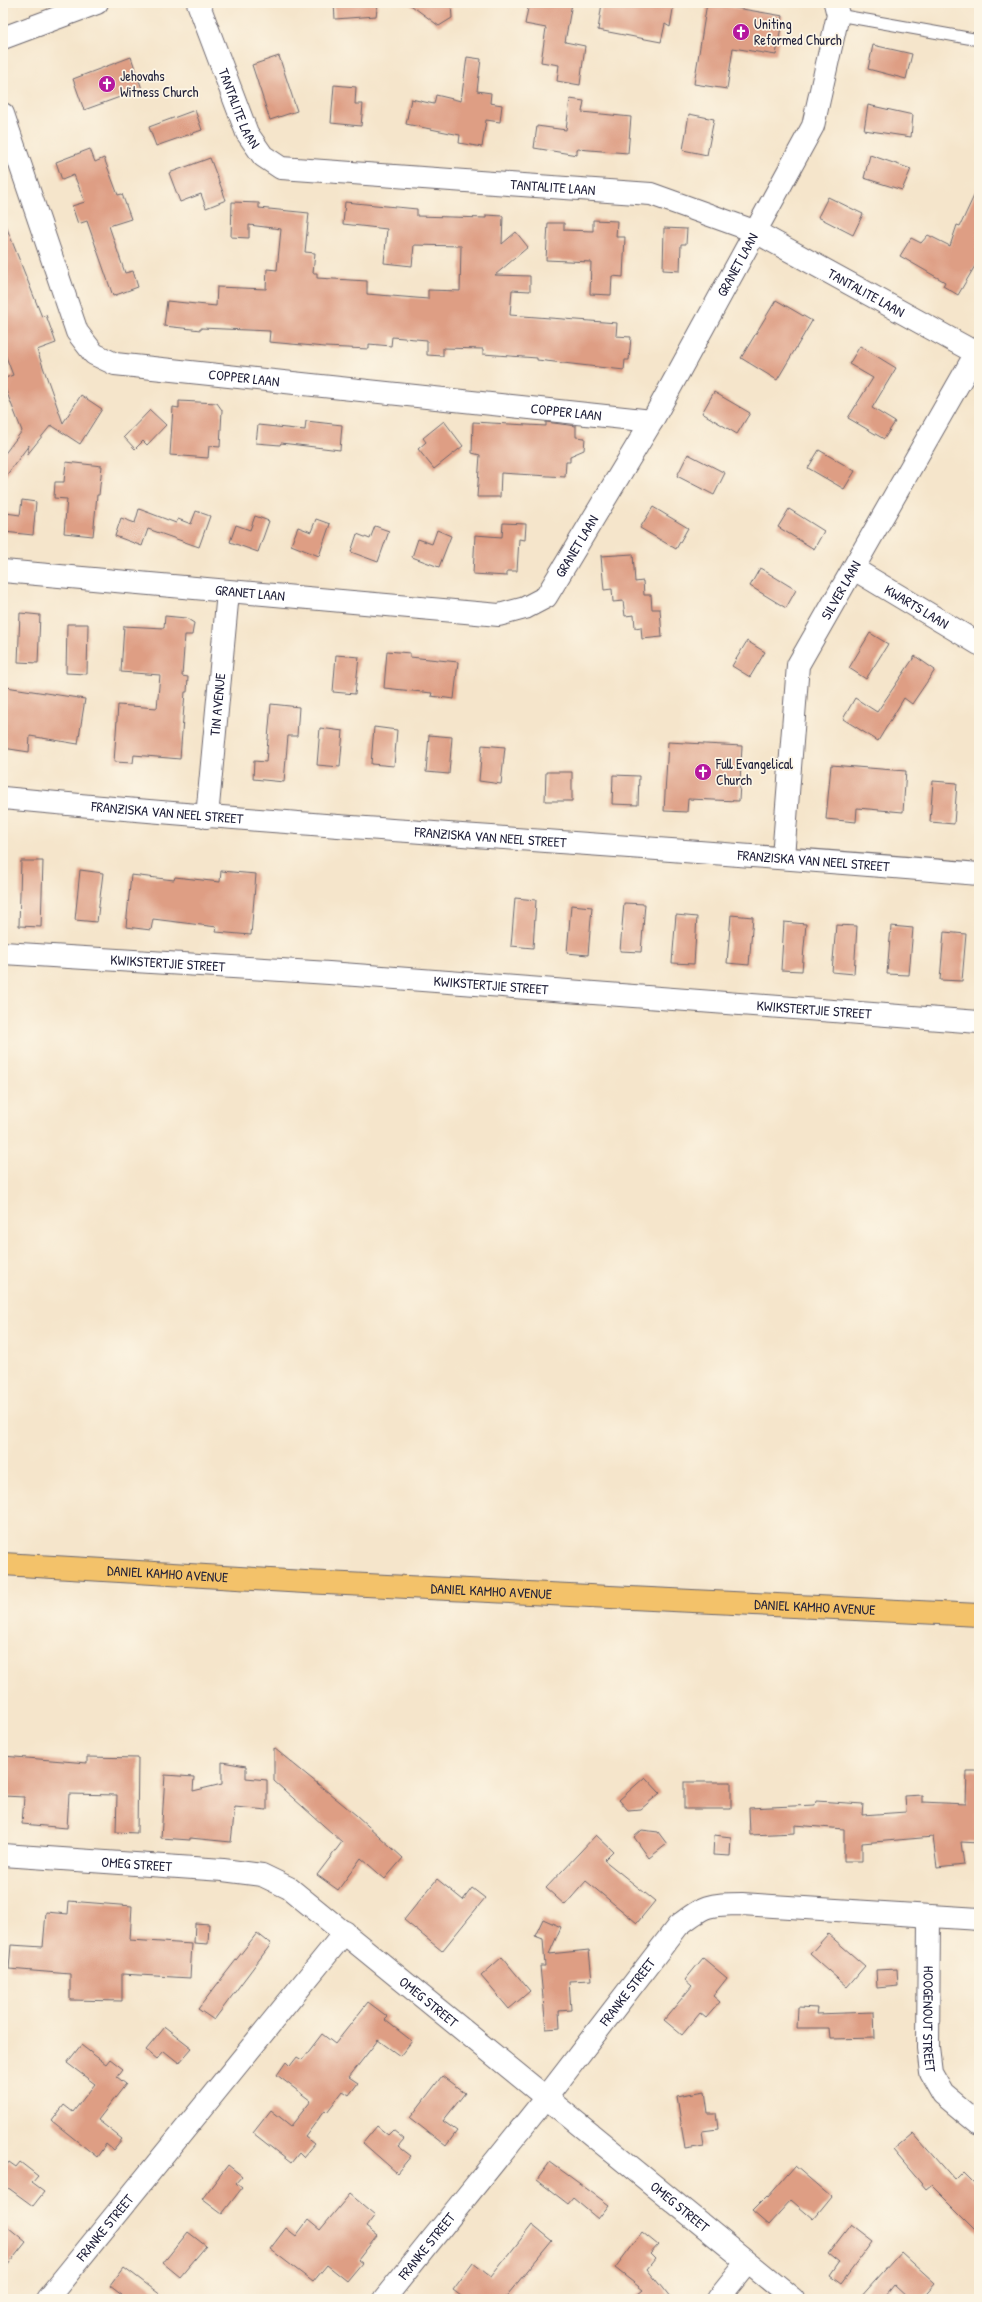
<svg xmlns="http://www.w3.org/2000/svg" width="982" height="2302" font-family="'Patrick Hand',sans-serif">
<rect width="100%" height="100%" fill="#fcf5e5"/>
<filter id="ink" filterUnits="userSpaceOnUse"><feTurbulence type="fractalNoise" baseFrequency=".025" numOctaves="2"/><feDisplacementMap in="SourceGraphic" scale="8" xChannelSelector="R" yChannelSelector="G"/><feConvolveMatrix kernelMatrix="1 2 1 2 8 2 1 2 1" color-interpolation-filters="sRGB"/></filter>
<filter id="wash" filterUnits="userSpaceOnUse"><feTurbulence type="fractalNoise" baseFrequency=".012" numOctaves="4" result="noise"/><feDisplacementMap in="SourceGraphic" scale="16" xChannelSelector="R" yChannelSelector="G"/><feGaussianBlur stdDeviation="0.9" result="paint"/><feColorMatrix in="noise" values="0 0 0 0 0 0 0 0 0 0 0 0 0 0 0 0 0 1.4 0 .05"/><feComposite in="paint" operator="in"/></filter>
<g filter="url(#wash)">
<rect width="100%" height="100%" fill="#f5e5cb"/>
<g id="blocks">
<g fill="#de9e84">
<path d="M334 3H378L376 16 335 19Z"/>
<path d="M408 3H451L452 18 439 26Z"/>
<path d="M529 3H572L565 42 585 46 580 85 557 81 559 65 541 62 546 28 525 24Z"/>
<path d="M602 3H674L670 27 665 24 661 42 598 30Z"/>
<path d="M707 3 783 16 776 55 733 48 727 89 694 84Z"/>
<path d="M873 45 912 54 906 79 868 69Z"/>
<path d="M279 56 297 111 270 120 252 65Z"/>
<path d="M131 57 142 89 84 110 73 79Z"/>
<path d="M467 57 481 59 477 91 491 93 490 103 502 105 500 122 486 120 482 147 459 143 460 135 406 124 411 99 434 104 436 95 461 101Z"/>
<path d="M334 85 356 87 355 104H363L361 126 331 123Z"/>
<path d="M570 99 584 101 582 112 631 117 628 153 577 149V155L534 148 537 126 566 130Z"/>
<path d="M868 105 913 115 911 137 864 130Z"/>
<path d="M195 110 202 130 156 146 149 127Z"/>
<path d="M689 114 714 119 707 155 683 150Z"/>
<path d="M90 149 95 162 104 158 118 195 122 194 131 219 109 226 125 273 133 271 138 287 113 296 87 221 78 224 72 206 85 202 74 175 62 180 56 162Z"/>
<path d="M870 155 911 169 902 190 864 178Z"/>
<path d="M210 158 226 200 206 208 201 194 180 202 169 173Z"/>
<path d="M979 185V259L958 295 943 286 945 282 900 256 911 238 921 243 928 235 950 246 957 225 960 226Z"/>
<path d="M828 197 863 214 853 235 818 217Z"/>
<path d="M232 202 259 203V208L309 213 305 252 315 253 313 273H317V278L367 281V294L428 299V290L460 291 461 246 414 245 412 266 384 263 387 229 343 224 345 202 417 209V216L486 218V215L503 216 502 244 516 232 528 247 495 275 530 276V291L512 290 510 315 617 323 616 336 631 337 629 360H625L624 370 537 360V358L483 354V349L443 348V356L427 355V340L392 337 391 346 369 344V349L325 347 269 342 270 331 201 328V330L164 326 167 301 216 306 217 287 266 289 267 269 277 270 281 229 249 225V238L231 237Z"/>
<path d="M593 220 617 221 616 237H625L623 277 612 276 611 295 590 294 591 262 546 260 548 223H564V230L593 231Z"/>
<path d="M4 221 42 317 46 315 56 343 37 350 63 423 81 395 102 409 80 444 51 425 27 455 29 445 3 480V456L22 431 3 383V379L13 375 3 349Z"/>
<path d="M664 228 687 229 686 244H681L680 271 663 270Z"/>
<path d="M776 300 812 321 777 380 741 358Z"/>
<path d="M860 346 896 368 872 408 895 422 884 439 848 418 873 378 849 364Z"/>
<path d="M714 392 750 413 737 434 702 413Z"/>
<path d="M179 401 217 403 222 410 220 447 209 446 208 458 170 455 173 407 179 408Z"/>
<path d="M150 410 166 425 147 445 143 441 135 449 124 437Z"/>
<path d="M306 421 342 425 340 450 281 443 280 445 256 443 258 425 305 430Z"/>
<path d="M444 421 463 446 434 469 418 449 426 442 423 438Z"/>
<path d="M473 422 546 426V422L576 426V437L585 438 584 450 570 456V462H566L565 477 501 473 500 497H477L480 455 472 453Z"/>
<path d="M819 450 855 471 844 489 808 468Z"/>
<path d="M688 454 725 473 714 495 677 476Z"/>
<path d="M66 462 102 466 99 495H97L93 536 64 533 67 499 54 498 55 482H64Z"/>
<path d="M22 500 36 502 33 535 4 532 6 513 20 515Z"/>
<path d="M653 507 688 528 676 549 640 528Z"/>
<path d="M139 509 176 523 178 519 191 524 196 511 210 516 199 547 148 529 142 546 115 536 121 518 135 523Z"/>
<path d="M789 509 824 531 814 549 778 527Z"/>
<path d="M255 516 269 521 258 552 230 542 236 525 250 530Z"/>
<path d="M316 519 330 524 319 556 291 545 298 527 311 532Z"/>
<path d="M503 523 526 524 525 540 519 539 517 571H507V576L473 574 475 535 502 537Z"/>
<path d="M375 526 389 531 378 562 351 552 357 534 370 539Z"/>
<path d="M437 530 451 536 439 567 412 557 418 539 432 544Z"/>
<path d="M633 554 635 582 643 581 644 595H651L652 609H660L662 637 642 639 641 627 635 628 634 615 625 616 623 601 613 602 612 589 604 590 601 556Z"/>
<path d="M760 568 796 590 786 608 750 586Z"/>
<path d="M20 613 40 615 38 663 18 662Z"/>
<path d="M165 616 186 618 194 623 192 635H185L182 676 188 677 187 692H185L180 759 134 755 133 763 114 762 118 705 157 708 160 675 121 672 124 626 164 628Z"/>
<path d="M67 624H88L87 674 66 673Z"/>
<path d="M870 633 888 644 866 679 849 668Z"/>
<path d="M747 641 765 652 750 677 732 666Z"/>
<path d="M387 651 410 653V657L458 662 454 699 431 696 432 693 384 688Z"/>
<path d="M336 655 359 657 355 694 333 692Z"/>
<path d="M915 656 935 670 912 704 904 698 878 741 843 719 855 698 877 712Z"/>
<path d="M6 687 85 699 78 744 30 736 29 752 3 748V707Z"/>
<path d="M271 704 299 707 297 736H288L284 782 253 779 254 761 266 762Z"/>
<path d="M374 727 397 730 394 766 371 764Z"/>
<path d="M320 728 343 731 340 767 317 765Z"/>
<path d="M429 735 452 737 449 774 426 772Z"/>
<path d="M668 742 742 746 739 801 688 799 687 812 664 811Z"/>
<path d="M482 745 505 747 501 784 479 781Z"/>
<path d="M831 765 906 771 903 812 857 808 856 822 826 819Z"/>
<path d="M546 772H572V801H545Z"/>
<path d="M613 775 639 776 638 805 612 804Z"/>
<path d="M933 781 957 783 954 824 930 822Z"/>
<path d="M21 861H43L41 927 19 926Z"/>
<path d="M80 870 103 873 97 922 75 920Z"/>
<path d="M221 871 256 874 251 935 216 932 217 927 153 919 151 930 126 927 131 875 174 880 175 877 220 882Z"/>
<path d="M515 898 536 900 533 948 511 946Z"/>
<path d="M624 903 645 904 641 952 620 951Z"/>
<path d="M571 905 592 907 588 955 567 953Z"/>
<path d="M676 915 697 917 694 964 672 963Z"/>
<path d="M731 915 753 917 749 965 727 963Z"/>
<path d="M784 922 806 924 802 971 781 970Z"/>
<path d="M836 925 857 926 854 974 832 972Z"/>
<path d="M891 926 913 928 909 975 887 974Z"/>
<path d="M944 932 966 934 962 981 940 980Z"/>
<path d="M274 1748 356 1815 403 1858 385 1879 361 1858 338 1890 317 1875 342 1842 274 1781Z"/>
<path d="M3 1756 87 1763V1757L138 1758 137 1833 116 1832 117 1795 69 1794 67 1828 22 1824 24 1797 3 1796Z"/>
<path d="M222 1762 246 1766V1778L267 1780V1810L235 1807 231 1842 190 1838V1840L161 1838 165 1775 194 1777 193 1791 222 1784Z"/>
<path d="M967 1771H979V1843L961 1842 964 1865 937 1868 933 1837 862 1843V1861H844V1829L795 1825V1833L750 1835 749 1808 815 1805 816 1801 863 1804 862 1815 906 1812 905 1796 922 1795V1802L966 1804Z"/>
<path d="M645 1777 660 1793 641 1809 628 1810 619 1800Z"/>
<rect x="684" y="1782" width="47" height="27"/>
<path d="M642 1830 658 1832 667 1844 649 1858 634 1837Z"/>
<path d="M596 1835 613 1851 604 1860 655 1901 637 1923 586 1881 565 1905 546 1888Z"/>
<path d="M714 1835 731 1837 730 1856 713 1855Z"/>
<path d="M437 1879 463 1900 472 1888 485 1898 442 1951 404 1920Z"/>
<path d="M69 1901 132 1906 130 1940 192 1944 190 1978 122 1974V2001L70 2000V1974L9 1969 11 1945 43 1947 46 1912 68 1914Z"/>
<path d="M543 1919 561 1927 549 1954 589 1950 592 1980 569 1981 571 2010 559 2011 560 2028 546 2029 540 1966H545L543 1939 535 1936Z"/>
<path d="M195 1923 209 1924 208 1944 194 1943Z"/>
<path d="M257 1933 271 1944 214 2020 198 2009Z"/>
<path d="M828 1934 865 1966 847 1987 810 1954Z"/>
<path d="M502 1957 530 1991 509 2009 481 1976Z"/>
<path d="M703 1958 727 1978 713 1996 720 2002 706 2018 700 2013 682 2035 664 2020 692 1986 685 1980Z"/>
<path d="M897 1969 898 1986 877 1988 876 1970Z"/>
<path d="M368 2002 388 2017 385 2020 412 2041 400 2056 378 2040 349 2077 358 2083 349 2095 343 2091 327 2112 325 2110 305 2137 314 2144 303 2157 299 2153 291 2163 253 2133 271 2110 291 2126 311 2101 277 2075 286 2062 290 2066 297 2057 302 2060 322 2034 335 2044Z"/>
<path d="M798 2007 817 2008 816 2014 874 2012 875 2038 830 2039 829 2028H797Z"/>
<path d="M165 2027 192 2048 179 2063 164 2051 157 2059 146 2050Z"/>
<path d="M81 2045 106 2064 110 2059 123 2069 117 2077 126 2084 98 2120 122 2139 113 2150 106 2144 97 2157 52 2121 64 2105 73 2112 95 2084 67 2063Z"/>
<path d="M442 2076 465 2093 443 2121 457 2131 446 2146 410 2118Z"/>
<path d="M705 2091 708 2113H716L718 2129 702 2131 704 2146 685 2149 677 2096Z"/>
<path d="M377 2126 388 2135 393 2130 404 2139 398 2146 411 2156 397 2173 363 2143Z"/>
<path d="M913 2133 955 2181 964 2172 979 2187V2233L931 2185 926 2189 893 2150Z"/>
<path d="M9 2162 16 2167 20 2162 38 2176 32 2183 44 2192 33 2206 3 2184V2170Z"/>
<path d="M550 2162 609 2205 598 2219 573 2198 568 2204 537 2180Z"/>
<path d="M228 2165 242 2176 236 2183 242 2188 222 2214 202 2199Z"/>
<path d="M795 2166 831 2197 813 2219 791 2200 768 2225 752 2211 766 2197 767 2198Z"/>
<path d="M350 2194 375 2215 366 2227 377 2236 358 2260 362 2263 347 2281 327 2265 313 2282 270 2249 286 2228 296 2236 308 2220 320 2230Z"/>
<path d="M3 2223 26 2242 3 2271Z"/>
<path d="M851 2224 873 2241 841 2284 830 2276 839 2263 828 2254Z"/>
<path d="M532 2225 552 2241 504 2299H465L453 2290 473 2263 491 2277Z"/>
<path d="M188 2232 206 2246 180 2277 163 2263Z"/>
<path d="M642 2232 658 2245 650 2254 655 2259 647 2269 671 2299H632L643 2290 615 2268Z"/>
<path d="M901 2252 935 2283 921 2299H909L894 2285 883 2299H859Z"/>
<path d="M124 2267 166 2299H127L110 2286Z"/>
</g>
</g>
</g>
<g filter="url(#ink)">
<use href="#blocks" fill-opacity="0" stroke="#6c666d" stroke-width="1"/>
<g fill="none" stroke-linecap="round" stroke-linejoin="round">
<defs>
<path id="service" d="M838 15 979 40"/>
<g id="minor">
<path id="s1" d="M198 3 247 133 263 156 281 168 651 194 754 231 976 353"/>
<path d="M3 38 97 3"/>
<path id="s2" d="M3 114 77 332 94 354 115 364 652 421"/>
<path id="s3" d="M854 569 979 644"/>
<path id="s4" d="M3 571 499 615 525 608 546 597 652 421 813 126 838 15 835 3"/>
<path id="s5" d="M3 798C328 829 654 846 979 874"/>
<path id="s6" d="M207 817 228 592"/>
<path id="s7" d="M783 857 798 665 979 348"/>
<path id="s8" d="M3 953 329 973 979 1022"/>
<path id="s9" d="M3 1855 223 1870 262 1875 289 1888 793 2299"/>
<path id="s10" d="M929 1917 928 2048 931 2073 943 2094 979 2124"/>
<path id="s11" d="M47 2299 345 1932"/>
<path id="s12" d="M384 2299 545 2099 678 1926C704 1905 709 1904 742 1904L979 1919"/>
<path d="M718 2299 747 2263"/>
</g>
<g id="primary">
<path id="s13" d="M3 1564 305 1582 979 1615"/>
</g>
</defs>
<use href="#service" stroke="#6c666d" stroke-width="13"/>
<use href="#minor" stroke="#6c666d" stroke-width="24"/>
<use href="#primary" stroke="#6c666d" stroke-width="24"/>
<use href="#service" stroke="#fff" stroke-width="11"/>
<use href="#minor" stroke="#fff" stroke-width="22"/>
<use href="#primary" stroke="#f3c26a" stroke-width="22"/>
</g>
</g>
<defs>
<symbol id="church-disc" viewBox="-11 -11 22 22"><circle r="9.5" fill="#b5179e" stroke="#fcf5e5"/><path d="M-1.2-6h2.4v3.5h3.3v2.4h-3.3V6h-2.4V-.1h-3.3v-2.4h3.3Z" fill="#fff"/></symbol>
</defs>
<g fill-rule="evenodd">
<use href="#church-disc" x="731" y="22" width="20" height="20"/>
<use href="#church-disc" x="97" y="74" width="20" height="20"/>
<use href="#church-disc" x="693" y="762" width="20" height="20"/>
</g>
<g text-anchor="middle" stroke-width="3.5" stroke-linejoin="round" paint-order="stroke">
<g font-size="14" fill="#22223b" stroke="#fcf5e5" text-anchor="start">
<text x="754" y="29">Uniting<tspan x="754" dy="16">Reformed Church</tspan></text>
<text x="120" y="81">Jehovahs<tspan x="120" dy="16">Witness Church</tspan></text>
<text x="716" y="769">Full Evangelical<tspan x="716" dy="16">Church</tspan></text>
</g>
<g font-size="14" fill="#22223b" stroke="#fcf5e5">
<text dy="5" stroke="none"><textPath href="#s1" startOffset="113">TANTALITE LAAN</textPath></text>
<text dy="5" stroke="none"><textPath href="#s1" startOffset="461">TANTALITE LAAN</textPath></text>
<text dy="5" stroke="none"><textPath href="#s4" startOffset="932">GRANET LAAN</textPath></text>
<text dy="5" stroke="none"><textPath href="#s1" startOffset="797">TANTALITE LAAN</textPath></text>
<text dy="5" stroke="none"><textPath href="#s2" startOffset="411">COPPER LAAN</textPath></text>
<text dy="5" stroke="none"><textPath href="#s2" startOffset="735">COPPER LAAN</textPath></text>
<text dy="5" stroke="none"><textPath href="#s4" startOffset="608">GRANET LAAN</textPath></text>
<text dy="5" stroke="none"><textPath href="#s7" startOffset="279">SILVER LAAN</textPath></text>
<text dy="5" stroke="none"><textPath href="#s4" startOffset="248">GRANET LAAN</textPath></text>
<text dy="5" stroke="none"><textPath href="#s3" startOffset="73">KWARTS LAAN</textPath></text>
<text dy="5" stroke="none"><textPath href="#s6" startOffset="113">TIN AVENUE</textPath></text>
<text dy="5" stroke="none"><textPath href="#s5" startOffset="165">FRANZISKA VAN NEEL STREET</textPath></text>
<text dy="5" stroke="none"><textPath href="#s5" startOffset="489">FRANZISKA VAN NEEL STREET</textPath></text>
<text dy="5" stroke="none"><textPath href="#s5" startOffset="813">FRANZISKA VAN NEEL STREET</textPath></text>
<text dy="5" stroke="none"><textPath href="#s8" startOffset="165">KWIKSTERTJIE STREET</textPath></text>
<text dy="5" stroke="none"><textPath href="#s8" startOffset="489">KWIKSTERTJIE STREET</textPath></text>
<text dy="5" stroke="none"><textPath href="#s8" startOffset="813">KWIKSTERTJIE STREET</textPath></text>
<text dy="5" stroke="none"><textPath href="#s13" startOffset="165">DANIEL KAMHO AVENUE</textPath></text>
<text dy="5" stroke="none"><textPath href="#s13" startOffset="489">DANIEL KAMHO AVENUE</textPath></text>
<text dy="5" stroke="none"><textPath href="#s13" startOffset="813">DANIEL KAMHO AVENUE</textPath></text>
<text dy="5" stroke="none"><textPath href="#s9" startOffset="134">OMEG STREET</textPath></text>
<text dy="5" stroke="none"><textPath href="#s12" startOffset="392">FRANKE STREET</textPath></text>
<text dy="5" stroke="none"><textPath href="#s9" startOffset="470">OMEG STREET</textPath></text>
<text dy="5" stroke="none"><textPath href="#s10" startOffset="102">HOOGENOUT STREET</textPath></text>
<text dy="5" stroke="none"><textPath href="#s9" startOffset="794">OMEG STREET</textPath></text>
<text dy="5" stroke="none"><textPath href="#s11" startOffset="92">FRANKE STREET</textPath></text>
<text dy="5" stroke="none"><textPath href="#s12" startOffset="68">FRANKE STREET</textPath></text>
</g>
</g>
<rect width="982" height="2302" fill="none" stroke="#fcf5e5" stroke-width="16"/>
</svg>
